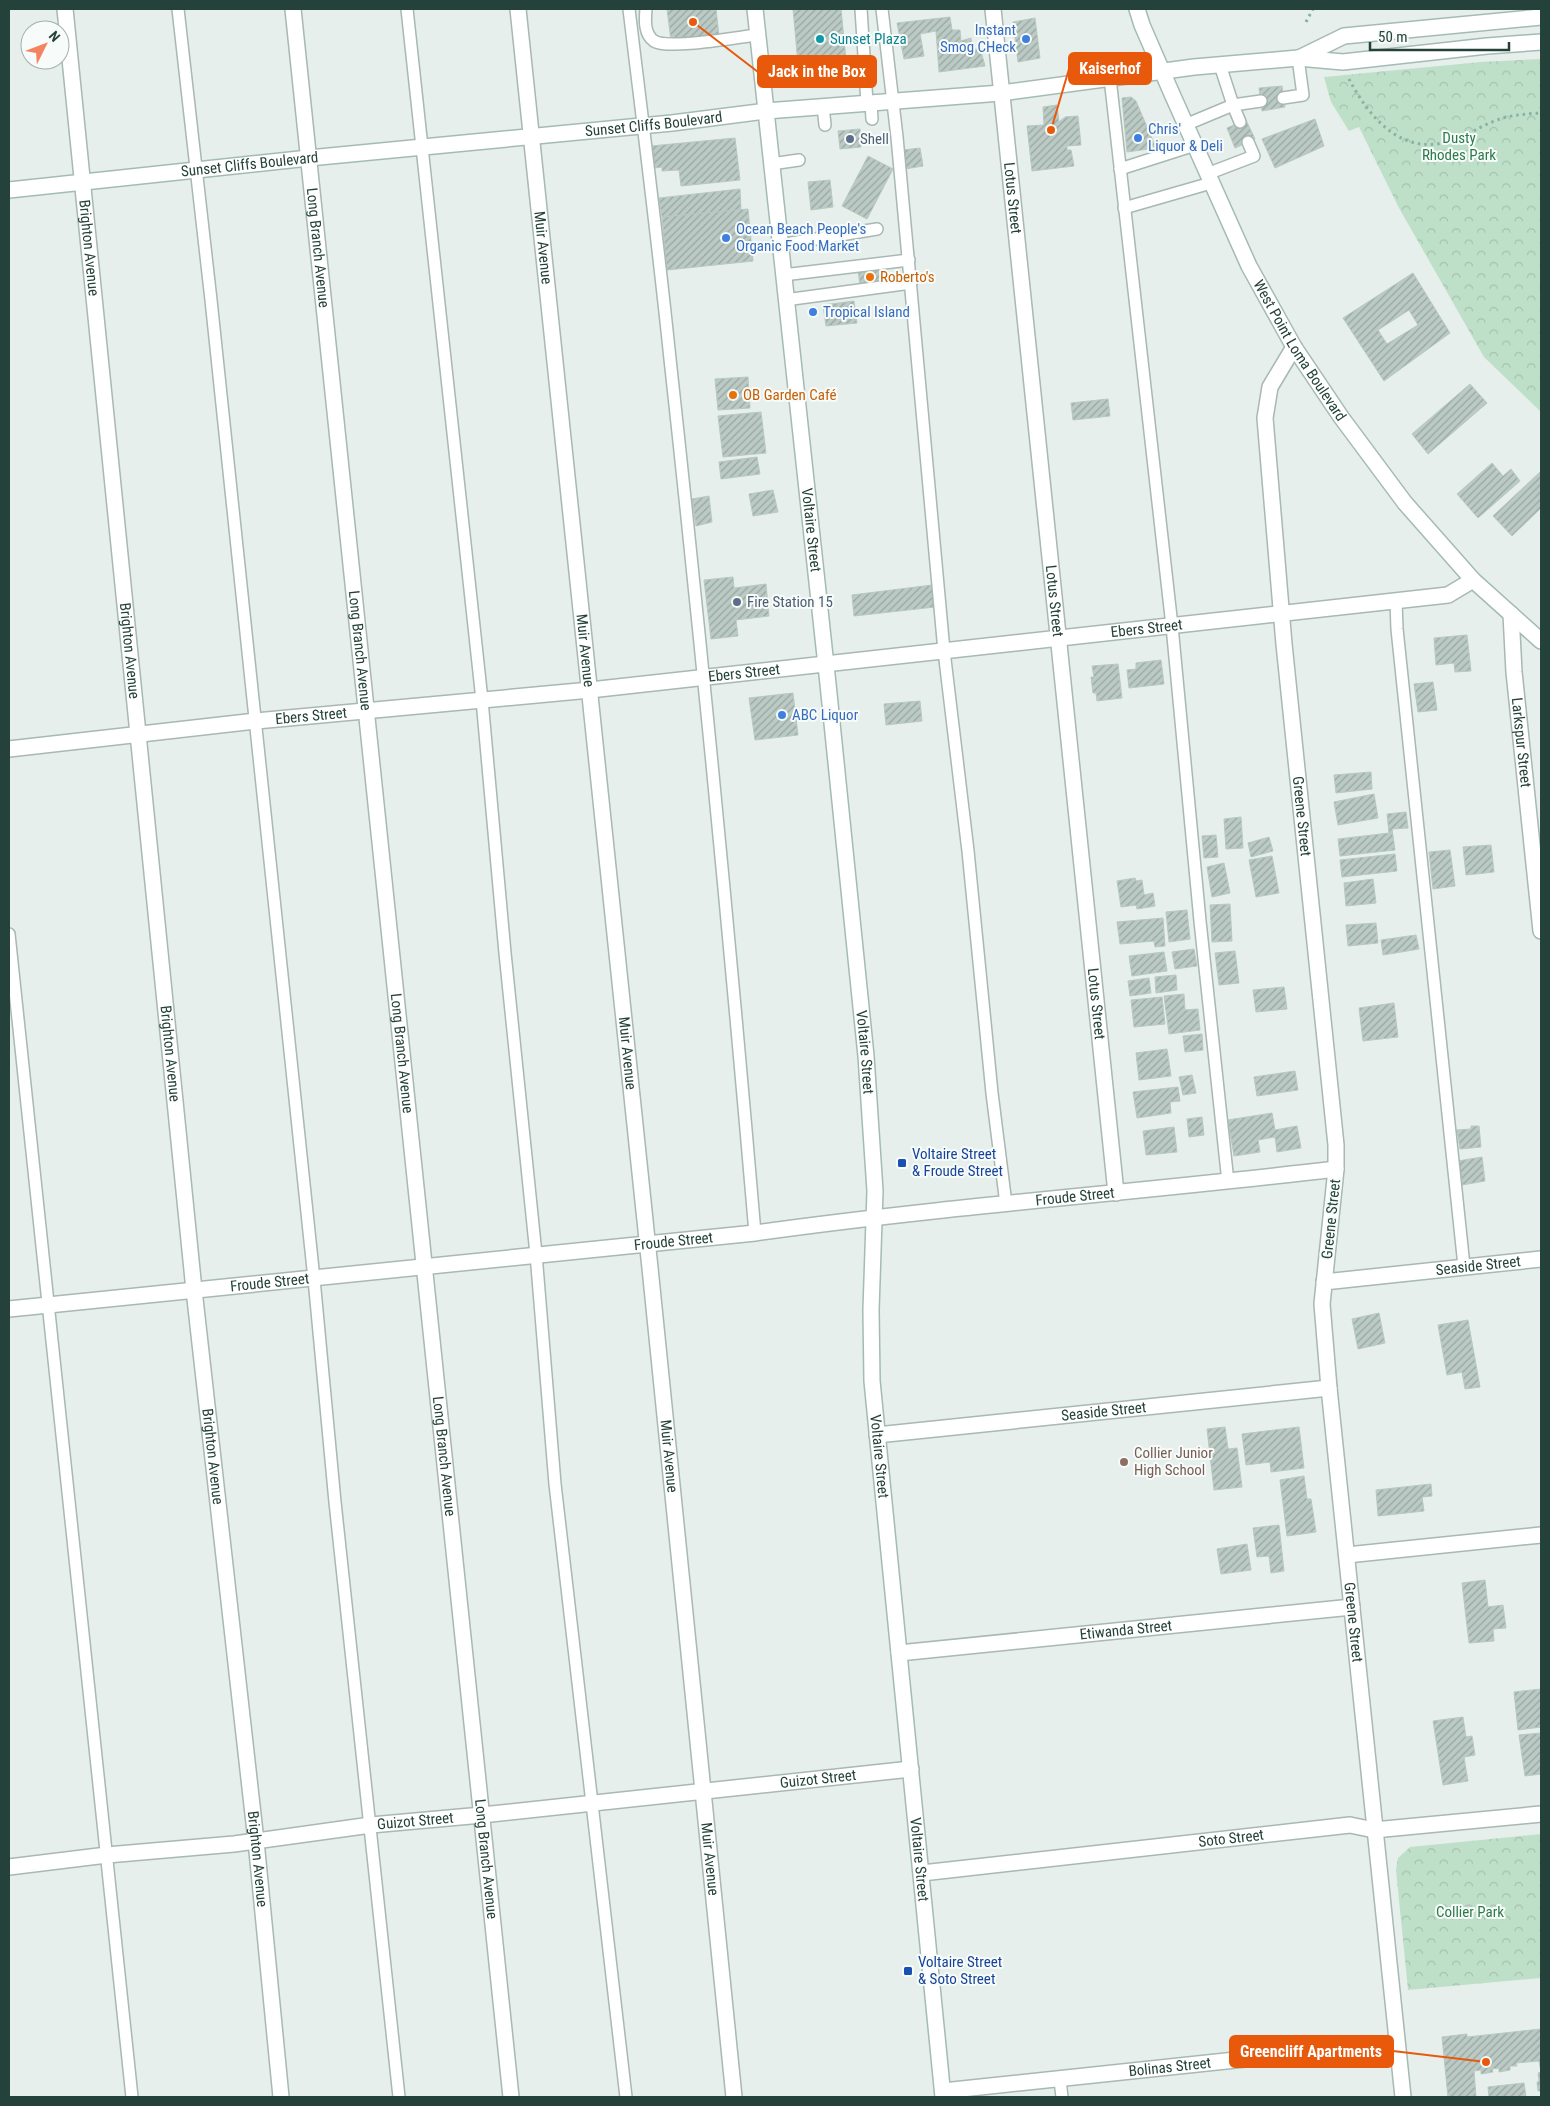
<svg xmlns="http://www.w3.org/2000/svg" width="1550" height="2106" font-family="'Roboto Condensed',sans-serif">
<defs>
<pattern id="park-crowns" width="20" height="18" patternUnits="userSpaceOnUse" patternTransform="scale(1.25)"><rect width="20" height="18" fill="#bfe0c8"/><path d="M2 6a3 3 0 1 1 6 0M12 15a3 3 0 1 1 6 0" fill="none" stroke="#a4c1ad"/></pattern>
<pattern id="building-hatch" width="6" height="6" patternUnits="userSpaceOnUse" patternTransform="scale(1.25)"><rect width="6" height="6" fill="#bbcac4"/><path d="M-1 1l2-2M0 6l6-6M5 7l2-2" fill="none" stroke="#98a6a0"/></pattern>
</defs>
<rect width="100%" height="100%" fill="#e6efeb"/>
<g fill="url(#park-crowns)">
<path d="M1541 59V412L1484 357 1399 208 1359 127 1349 131 1331 102 1324 77 1481 62Z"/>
<path d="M1541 1834V1978L1408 1990 1396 1870 1398 1858 1410 1847Z"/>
</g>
<g fill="url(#building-hatch)" stroke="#b8c9c2" fill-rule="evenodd">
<path d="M667 9H716L719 36 671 41Z"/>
<path d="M793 9H841L847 70 799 74Z"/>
<path d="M950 17 952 30H960L961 41 971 38 972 50 980 48 985 66 939 72 936 31 920 34 924 56 904 59 897 23Z"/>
<path d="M1035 18 1040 58 1018 62 1013 22Z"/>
<path d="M1282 86 1285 107 1262 111 1259 88Z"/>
<path d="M1131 97 1136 101 1156 148 1127 152 1122 98Z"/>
<path d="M1057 105 1059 122 1065 117 1078 116 1081 145 1067 146V150H1071L1074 166 1032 171 1027 126 1044 125 1043 107Z"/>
<path d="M1315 119 1324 146 1275 168 1262 139Z"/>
<path d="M1246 120 1255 139 1235 148 1227 128Z"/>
<path d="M860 129 861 147 840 149 838 131Z"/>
<path d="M735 138 740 180 681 186 679 170 662 171V167L654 168 651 146Z"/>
<path d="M920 148 923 166 905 169 903 150Z"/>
<path d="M868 156 893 169 867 219 842 206Z"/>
<path d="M830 180 833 207 811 210 808 182Z"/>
<path d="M740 189 741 210 662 217 659 198Z"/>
<path d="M748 209 753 261 667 270 662 217Z"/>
<path d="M881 268 883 283 860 286 858 270Z"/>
<path d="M1413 273 1450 333 1384 381 1343 318ZM1409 310 1418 325 1387 344 1378 330Z"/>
<path d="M854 301 857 323 826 326 823 305Z"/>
<path d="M748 377 750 408 718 410 715 379Z"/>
<path d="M1470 384 1487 403 1428 454 1412 434Z"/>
<path d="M1108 399 1110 416 1073 420 1071 403Z"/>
<path d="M761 412 766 453 723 457 718 416Z"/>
<path d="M757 457 760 474 721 479 719 462Z"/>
<path d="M1492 463 1503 476 1511 469 1520 481 1478 518 1457 494Z"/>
<path d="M1541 471V508L1512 536 1493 516Z"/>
<path d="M773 490 778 512 753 516 749 494Z"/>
<path d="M709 496 712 522 696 526 692 499Z"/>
<path d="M733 577 734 588 766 584 769 616 736 620 738 636 711 639 704 580Z"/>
<path d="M932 585 935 607 854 616 852 595Z"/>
<path d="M1467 635 1471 671 1455 672 1454 663 1436 665 1434 638Z"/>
<path d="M1161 660 1164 684 1129 688 1127 670 1136 669V663Z"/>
<path d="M1118 664 1122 698 1097 701 1096 693H1093L1091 677H1094L1092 666Z"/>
<path d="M1433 682 1437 710 1418 712 1414 684Z"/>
<path d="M793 693 798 735 755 740 749 698Z"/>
<path d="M920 701 922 721 886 725 884 704Z"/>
<path d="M1371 772 1372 789 1336 793 1334 775Z"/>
<path d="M1374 794 1378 818 1338 825 1334 802Z"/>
<path d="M1406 812 1408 828 1392 829 1395 850 1340 856 1338 839 1389 833 1387 814Z"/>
<path d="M1241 817 1243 848 1226 849 1224 819Z"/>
<path d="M1216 835 1218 857 1204 858 1202 836Z"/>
<path d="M1269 837 1273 851 1251 857 1248 843Z"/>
<path d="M1491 845 1494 872 1466 875 1463 847Z"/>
<path d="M1450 850 1455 886 1433 889 1429 852Z"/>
<path d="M1395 854 1397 871 1342 877 1340 860Z"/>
<path d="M1272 856 1279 893 1256 897 1249 860Z"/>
<path d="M1224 863 1230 893 1212 897 1207 867Z"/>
<path d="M1135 878 1136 881 1142 880 1144 895 1153 893 1155 906 1137 909 1136 905 1121 907 1117 881Z"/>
<path d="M1373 879 1376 903 1346 906 1344 883Z"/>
<path d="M1230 904 1232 941 1212 942 1210 905Z"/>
<path d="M1187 910 1190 939 1169 942 1166 912Z"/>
<path d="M1163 918 1165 946 1155 947 1154 941 1120 944 1117 922Z"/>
<path d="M1376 923 1378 943 1348 946 1346 925Z"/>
<path d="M1416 935 1419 949 1383 955 1381 940Z"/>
<path d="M1194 949 1197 966 1175 969 1172 952Z"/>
<path d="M1235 951 1239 983 1219 985 1215 953Z"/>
<path d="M1164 952 1167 971 1132 976 1129 956Z"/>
<path d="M1176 975 1177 990 1156 993 1155 977Z"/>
<path d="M1149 978 1151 993 1130 996 1128 981Z"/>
<path d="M1284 987 1287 1009 1256 1012 1253 990Z"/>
<path d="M1184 994 1185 1010 1198 1009 1200 1030 1169 1034 1164 996Z"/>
<path d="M1162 997 1165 1024 1134 1027 1131 1000Z"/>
<path d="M1394 1003 1398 1037 1363 1041 1359 1008Z"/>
<path d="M1202 1034 1203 1050 1185 1052 1183 1036Z"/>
<path d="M1167 1049 1171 1076 1139 1080 1136 1053Z"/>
<path d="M1295 1071 1298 1090 1257 1096 1254 1077Z"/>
<path d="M1192 1075 1196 1093 1183 1095 1179 1077Z"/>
<path d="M1178 1087 1180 1101 1170 1102 1171 1113 1137 1118 1133 1092Z"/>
<path d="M1272 1113 1275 1130 1297 1126 1301 1148 1277 1152 1275 1137 1258 1140 1260 1152 1234 1156 1228 1120Z"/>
<path d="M1202 1117 1204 1135 1189 1137 1187 1119Z"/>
<path d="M1471 1126H1479L1481 1147 1460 1149 1457 1130 1471 1129Z"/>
<path d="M1174 1127 1177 1152 1146 1155 1143 1131Z"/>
<path d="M1482 1157 1485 1181 1462 1185 1458 1161Z"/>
<path d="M1379 1313 1385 1343 1358 1349 1352 1319Z"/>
<path d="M1468 1320 1480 1387 1465 1389 1462 1372 1447 1375 1438 1325Z"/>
<path d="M1225 1427 1228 1449 1237 1448 1242 1487 1214 1490 1207 1429Z"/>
<path d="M1299 1427 1304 1468 1271 1472 1270 1462 1246 1465 1242 1434Z"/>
<path d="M1304 1476 1307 1499H1311L1316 1532 1287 1536 1280 1480Z"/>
<path d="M1431 1484 1432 1496 1422 1497 1424 1511 1378 1516 1376 1490Z"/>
<path d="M1279 1525 1284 1571 1271 1573 1269 1556 1257 1557 1253 1528Z"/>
<path d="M1247 1544 1251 1570 1221 1574 1217 1549Z"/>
<path d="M1485 1580 1488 1607 1503 1605 1506 1628 1493 1629 1494 1641 1469 1643 1462 1583Z"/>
<path d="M1541 1689V1727L1518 1730 1514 1692Z"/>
<path d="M1463 1717 1466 1737 1472 1736 1475 1755 1464 1757 1468 1781 1443 1785 1433 1721Z"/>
<path d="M1541 1733V1774L1525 1776 1519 1735Z"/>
<path d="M1541 2029V2095V2091H1538L1537 2082 1539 2081 1538 2073 1541 2072 1539 2061 1516 2063 1517 2066H1510V2070L1499 2072V2068L1492 2069 1493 2072 1481 2074V2070L1474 2071 1476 2097H1448L1442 2037 1467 2034V2037Z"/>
<path d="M1524 2083 1526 2097H1489L1488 2087Z"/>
</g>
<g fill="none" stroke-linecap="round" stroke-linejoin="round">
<defs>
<g id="lane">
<path d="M178 9 211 300 314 1279 335 1502 399 2097"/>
<path d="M407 9 482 700 505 953 536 1254 555 1484 626 2097"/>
<path d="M629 9C643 125 658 242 670 359 702 650 730 941 755 1233"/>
<path d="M646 9C645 20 644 34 654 41 668 50 738 37 757 35"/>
<path d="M861 9 867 103"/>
<path d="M882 9 897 137 944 651 968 851 992 1093 1006 1204"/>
<path d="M1110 78 1172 626 1200 921 1228 1182"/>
<path d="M1283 98 1303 95 1298 58"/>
<path d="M871 103 872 119"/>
<path d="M823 106 825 125"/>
<path d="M1240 122 1233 105 1261 101"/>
<path d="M1185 125 1233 105 1220 65"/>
<path d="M771 164 799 160"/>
<path d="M1120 169 1195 145"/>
<path d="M1207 174 1254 156 1248 142"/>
<path d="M1124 208 1211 183"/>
<path d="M779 245 877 229"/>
<path d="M783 275 909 260"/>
<path d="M785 300 911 283"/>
<path d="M1396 601 1397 629 1464 1266"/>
<path d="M9 934 132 2097"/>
<path d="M1060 2080 1062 2097"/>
</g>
<g id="street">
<path id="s1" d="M65 9 194 1290 256 1841 281 2097"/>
<path id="s2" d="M293 9 511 2097"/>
<path id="s3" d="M518 9 650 1268 734 2097"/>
<path id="s4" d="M993 9 1116 1193"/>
<path id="s5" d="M1294 347 1270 387 1265 418 1284 644 1336 1145V1169L1322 1304 1329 1388 1403 2097"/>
<path id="s6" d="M1511 614 1514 672 1541 931"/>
<path id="s7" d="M9 749 256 721 590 690 1448 595 1473 580"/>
<path id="s8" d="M1324 1282 1541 1259"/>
<path id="s9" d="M9 1309 755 1233C948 1206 1142 1192 1336 1169"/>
<path id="s10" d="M877 1435 1329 1388"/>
<path d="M1347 1555 1541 1535"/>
<path id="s11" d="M899 1653 1352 1607"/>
<path id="s12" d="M9 1867 107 1855 234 1844 371 1825 482 1815 911 1769"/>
<path id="s13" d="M922 1873 1350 1825 1374 1830 1541 1814"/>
<path id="s14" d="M943 2091 1396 2043"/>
</g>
<g id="secondary">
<path id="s15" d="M755 9 828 684 866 1056 875 1191 871 1310 872 1381 943 2097"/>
<path id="s16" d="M1137 9 1142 25 1172 94 1249 266 1294 347 1341 417 1405 503 1473 580 1541 641"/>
<path d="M1299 58 1344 36 1541 17"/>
<path id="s17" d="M9 190 309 158 672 123 766 111 1001 93 1194 67 1298 58 1343 62 1487 46 1541 42"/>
</g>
</defs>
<use href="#lane" stroke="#a8b8b2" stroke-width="14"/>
<use href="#street" stroke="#a8b8b2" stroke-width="18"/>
<use href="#secondary" stroke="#a4bbb3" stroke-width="18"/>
<g stroke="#86b3a5" stroke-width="3" stroke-dasharray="2.5 4" stroke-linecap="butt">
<path d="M1306 22 1313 9"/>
<path d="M1349 79C1368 115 1399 155 1447 142 1463 138 1477 128 1492 122 1508 115 1524 114 1541 113"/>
</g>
<use href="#lane" stroke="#fff" stroke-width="11"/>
<use href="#street" stroke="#fff" stroke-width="15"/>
<use href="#secondary" stroke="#fff" stroke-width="15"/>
</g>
<circle fill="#0f9aa8" stroke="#f7fbf9" stroke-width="2" cx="820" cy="39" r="5"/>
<g fill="#3f7fe0" stroke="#f7fbf9" stroke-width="2">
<circle cx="1026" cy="39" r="5"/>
<circle cx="1138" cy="138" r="5"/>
<circle cx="726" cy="238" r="5"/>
<circle cx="813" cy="312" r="5"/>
<circle cx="782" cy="715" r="5"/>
</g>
<g fill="#5c6f8a" stroke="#f7fbf9" stroke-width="2">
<circle cx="850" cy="139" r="5"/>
<circle cx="737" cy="602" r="5"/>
</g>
<g fill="#e8710a" stroke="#f7fbf9" stroke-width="2">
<circle cx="870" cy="277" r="5"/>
<circle cx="733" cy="395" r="5"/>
</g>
<g fill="#1a4fb4" stroke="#f7fbf9" stroke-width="2">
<rect x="897" y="1158" width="10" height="10" rx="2.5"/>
<rect x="903" y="1966" width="10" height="10" rx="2.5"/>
</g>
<circle fill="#8d6e63" stroke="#f7fbf9" stroke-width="2" cx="1124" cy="1462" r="5"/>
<g text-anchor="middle" stroke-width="4" stroke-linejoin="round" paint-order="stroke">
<g font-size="15" fill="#366cbe" stroke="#f7fbf9" text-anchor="start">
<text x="1016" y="35" text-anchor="end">Instant<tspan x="1016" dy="17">Smog CHeck</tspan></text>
<text x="1148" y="134">Chris'<tspan x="1148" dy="17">Liquor &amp; Deli</tspan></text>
<text x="736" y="234">Ocean Beach People's<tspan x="736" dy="17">Organic Food Market</tspan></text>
<text x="823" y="317">Tropical Island</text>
<text x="792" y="720">ABC Liquor</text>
</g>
<g font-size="15" fill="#0d838f" stroke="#f7fbf9" text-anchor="start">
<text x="830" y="44">Sunset Plaza</text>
</g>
<g font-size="15" fill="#24423a" stroke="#f7fbf9">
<text dy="5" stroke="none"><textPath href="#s17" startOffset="648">Sunset Cliffs Boulevard</textPath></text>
<text dy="5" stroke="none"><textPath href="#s17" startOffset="242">Sunset Cliffs Boulevard</textPath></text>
<text dy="5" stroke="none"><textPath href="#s4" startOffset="190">Lotus Street</textPath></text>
<text dy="5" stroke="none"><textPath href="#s1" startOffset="240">Brighton Avenue</textPath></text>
<text dy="5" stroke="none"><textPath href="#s2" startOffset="240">Long Branch Avenue</textPath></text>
<text dy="5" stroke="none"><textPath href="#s3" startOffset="240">Muir Avenue</textPath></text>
<text dy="5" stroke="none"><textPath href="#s16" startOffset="379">West Point Loma Boulevard</textPath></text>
<text dy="5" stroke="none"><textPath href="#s15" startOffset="524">Voltaire Street</textPath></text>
<text dy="5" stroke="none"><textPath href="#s4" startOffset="595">Lotus Street</textPath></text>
<text dy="5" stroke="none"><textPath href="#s7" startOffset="1144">Ebers Street</textPath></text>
<text dy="5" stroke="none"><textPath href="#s1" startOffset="645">Brighton Avenue</textPath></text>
<text dy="5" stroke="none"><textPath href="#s2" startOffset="645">Long Branch Avenue</textPath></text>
<text dy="5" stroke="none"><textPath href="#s3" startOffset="645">Muir Avenue</textPath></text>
<text dy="5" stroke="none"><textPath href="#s7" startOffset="739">Ebers Street</textPath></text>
<text dy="5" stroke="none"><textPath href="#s7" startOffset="304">Ebers Street</textPath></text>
<text dy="5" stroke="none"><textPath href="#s6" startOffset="129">Larkspur Street</textPath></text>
<text dy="5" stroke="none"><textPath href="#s5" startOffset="478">Greene Street</textPath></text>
<text dy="5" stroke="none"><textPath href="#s4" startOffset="1000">Lotus Street</textPath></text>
<text dy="5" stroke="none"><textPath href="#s15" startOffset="1049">Voltaire Street</textPath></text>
<text dy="5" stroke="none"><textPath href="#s1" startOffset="1050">Brighton Avenue</textPath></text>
<text dy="5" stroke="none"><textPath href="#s2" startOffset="1050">Long Branch Avenue</textPath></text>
<text dy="5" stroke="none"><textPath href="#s3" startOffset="1050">Muir Avenue</textPath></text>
<text dy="5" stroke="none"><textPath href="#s9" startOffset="1072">Froude Street</textPath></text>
<text transform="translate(1331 1219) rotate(-84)" y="5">Greene Street</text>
<text dy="5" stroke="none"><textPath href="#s9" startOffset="668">Froude Street</textPath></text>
<text dy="5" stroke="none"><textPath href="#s8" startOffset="155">Seaside Street</textPath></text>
<text dy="5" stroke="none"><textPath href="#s9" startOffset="262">Froude Street</textPath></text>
<text dy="5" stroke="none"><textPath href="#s10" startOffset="228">Seaside Street</textPath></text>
<text dy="5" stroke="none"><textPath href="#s1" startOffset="1455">Brighton Avenue</textPath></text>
<text dy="5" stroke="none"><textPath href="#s2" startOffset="1455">Long Branch Avenue</textPath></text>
<text dy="5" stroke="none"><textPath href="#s3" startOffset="1455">Muir Avenue</textPath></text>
<text dy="5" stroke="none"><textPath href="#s15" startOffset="1454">Voltaire Street</textPath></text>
<text dy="5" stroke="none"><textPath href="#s5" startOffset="1288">Greene Street</textPath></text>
<text dy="5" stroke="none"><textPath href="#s11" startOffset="228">Etiwanda Street</textPath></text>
<text dy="5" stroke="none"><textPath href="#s12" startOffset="814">Guizot Street</textPath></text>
<text dy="5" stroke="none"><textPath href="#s12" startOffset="409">Guizot Street</textPath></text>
<text dy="5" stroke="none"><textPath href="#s13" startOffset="311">Soto Street</textPath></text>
<text dy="5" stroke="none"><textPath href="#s1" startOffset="1860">Brighton Avenue</textPath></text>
<text dy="5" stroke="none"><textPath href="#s2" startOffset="1860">Long Branch Avenue</textPath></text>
<text dy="5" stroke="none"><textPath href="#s3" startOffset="1860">Muir Avenue</textPath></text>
<text dy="5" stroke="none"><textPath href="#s15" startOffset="1859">Voltaire Street</textPath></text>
<text dy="5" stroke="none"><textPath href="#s14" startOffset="228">Bolinas Street</textPath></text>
</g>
<g font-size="15" fill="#2d7a4b" stroke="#f7fbf9">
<text x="1459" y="143">Dusty<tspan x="1459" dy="17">Rhodes Park</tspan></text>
<text x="1470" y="1917">Collier Park</text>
</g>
<g font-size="15" fill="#4e5e75" stroke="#f7fbf9" text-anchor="start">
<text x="860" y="144">Shell</text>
<text x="747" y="607">Fire Station 15</text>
</g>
<g font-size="15" fill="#c56008" stroke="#f7fbf9" text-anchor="start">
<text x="880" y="282">Roberto's</text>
<text x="743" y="400">OB Garden Café</text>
</g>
<g font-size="15" fill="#164399" stroke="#f7fbf9" text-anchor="start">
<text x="912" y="1159">Voltaire Street<tspan x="912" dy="17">&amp; Froude Street</tspan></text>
<text x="918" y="1967">Voltaire Street<tspan x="918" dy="17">&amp; Soto Street</tspan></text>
</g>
<g font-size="15" fill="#785e54" stroke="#f7fbf9" text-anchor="start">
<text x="1134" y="1458">Collier Junior<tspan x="1134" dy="17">High School</tspan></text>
</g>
</g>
<path fill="none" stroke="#e8590c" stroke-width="2" d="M1051 130L1069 69M693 22L758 72M1486 2062L1393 2051"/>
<g fill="#e8590c" stroke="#f7fbf9" stroke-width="2">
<circle cx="1051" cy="130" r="5"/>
<circle cx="693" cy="22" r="5"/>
<circle cx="1486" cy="2062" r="5"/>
</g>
<g fill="#e8590c" stroke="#e8590c" stroke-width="2">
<rect x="1069" y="53" width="82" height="31" rx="5"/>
<rect x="758" y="56" width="118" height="31" rx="5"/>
<rect x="1230" y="2036" width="163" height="31" rx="5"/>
</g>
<g font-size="16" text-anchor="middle" font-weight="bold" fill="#fff">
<text x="1110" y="74">Kaiserhof</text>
<text x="817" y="77">Jack in the Box</text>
<text x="1311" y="2057">Greencliff Apartments</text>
</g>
<rect width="1550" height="2106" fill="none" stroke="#24423a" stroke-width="20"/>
<g transform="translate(45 45) rotate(48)"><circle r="24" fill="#f7fbf9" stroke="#a3b1ad"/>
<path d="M0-4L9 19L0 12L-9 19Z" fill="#f4845f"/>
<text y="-8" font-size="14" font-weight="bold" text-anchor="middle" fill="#24423a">N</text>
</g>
<path d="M1370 42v8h139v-8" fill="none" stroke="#24423a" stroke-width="2.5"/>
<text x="1378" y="42" font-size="15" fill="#24423a" stroke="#f7fbf9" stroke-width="4" paint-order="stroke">50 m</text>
</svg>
